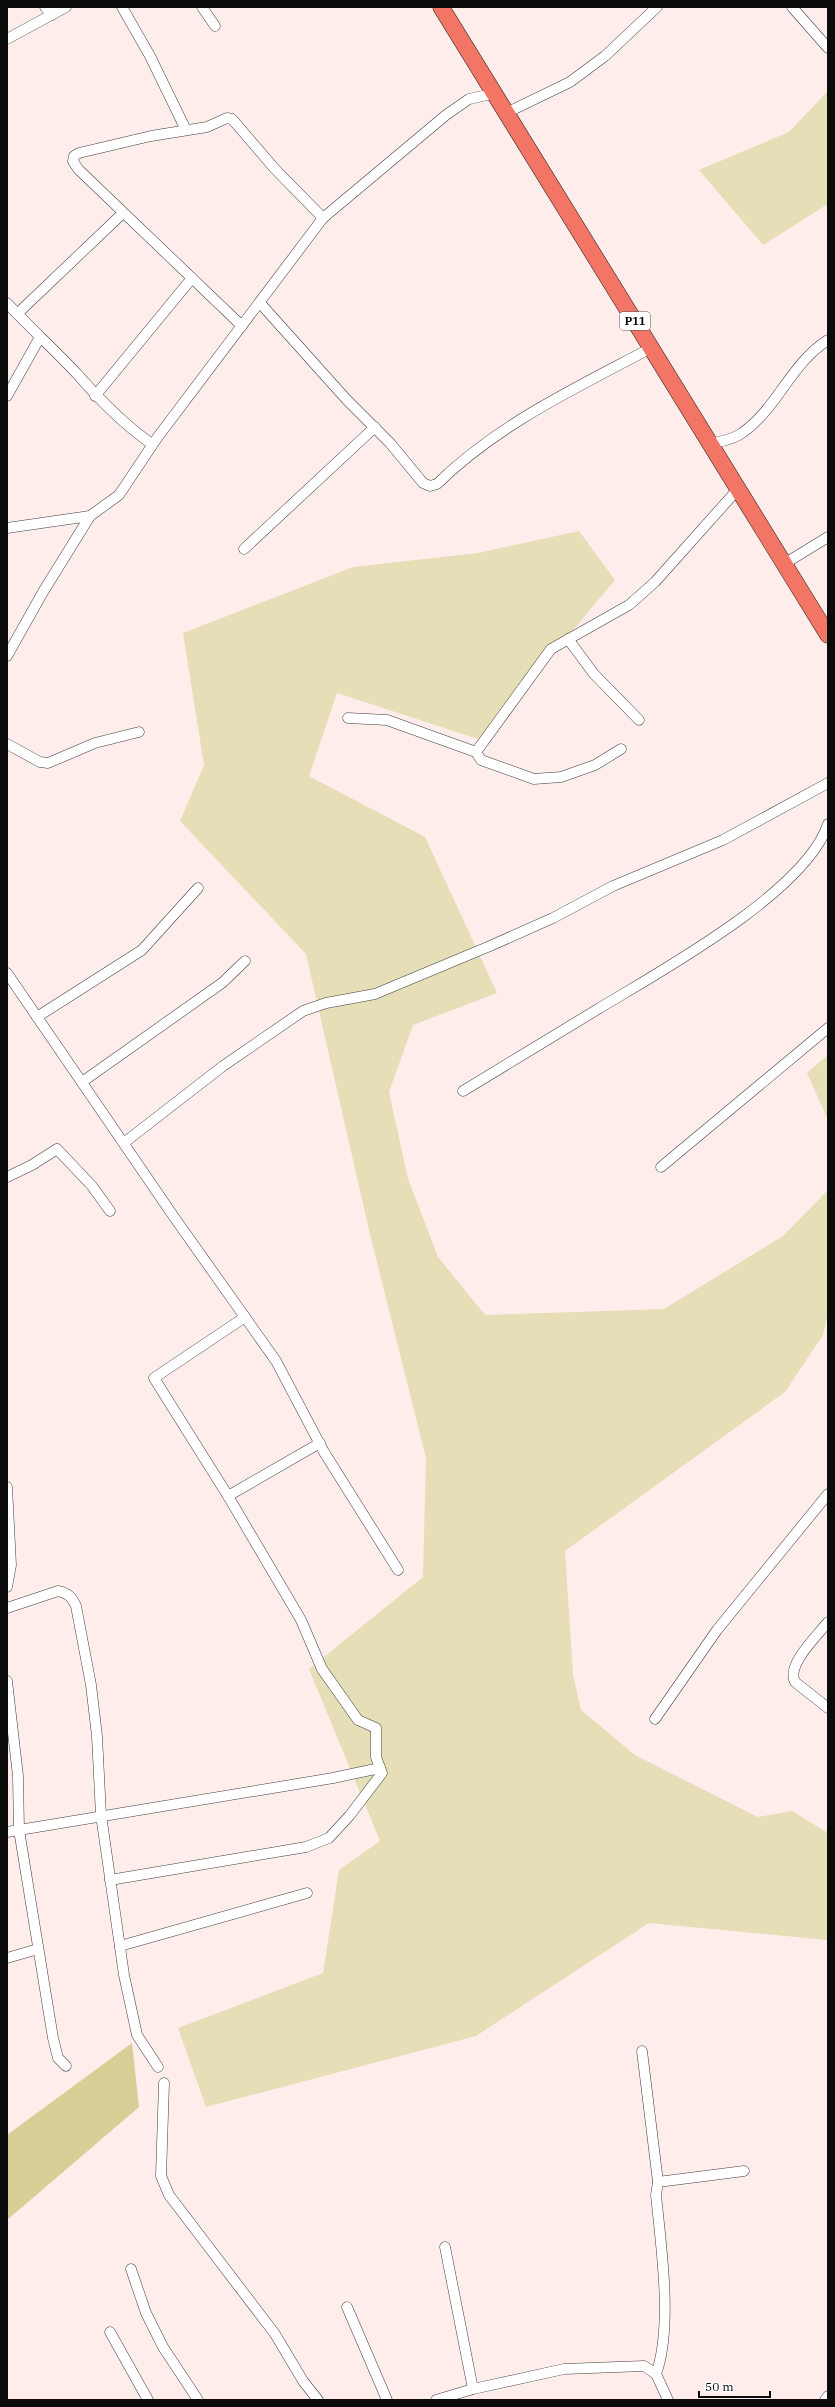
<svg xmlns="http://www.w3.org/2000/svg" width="835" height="2407" font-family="'IBM Plex Serif',serif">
<rect width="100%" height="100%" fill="#feedea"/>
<g fill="#e6deb6">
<path d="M828 91V204L763 245 699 170 789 132Z"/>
<path d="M579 531 615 580 481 740 337 693 309 776 425 837 497 993 413 1025 389 1092 408 1179 438 1257 485 1315 664 1309 783 1236 828 1190V1314L823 1335 785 1392 565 1551 573 1675 581 1710 635 1755 758 1817 792 1811 828 1833V1940L649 1923 476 2036 206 2107 178 2028 323 1973 339 1870 380 1841 309 1669 423 1577 426 1458 369 1230 306 954 180 821 204 765 183 633 353 567 478 553Z"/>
<path d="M828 1055V1120L807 1073Z"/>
</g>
<path fill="#d6d096" d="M132 2043 139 2107 7 2220V2135Z"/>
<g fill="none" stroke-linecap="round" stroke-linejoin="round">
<defs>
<g id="street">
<path d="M45 7 52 15"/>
<path d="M122 7 150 56 186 130"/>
<path d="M202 7 215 26"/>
<path d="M792 7 828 48"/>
<path d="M7 39 66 7"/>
<path d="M508 112 570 82 605 56 657 7"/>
<path d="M7 303C30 328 55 350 78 375 101 401 124 425 152 444"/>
<path d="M260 303 346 399 390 443 423 483 430 486 437 484C498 424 576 388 651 348"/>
<path d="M17 314 123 213"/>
<path d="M242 326 78 169 73 161 74 156 79 153 151 136 207 127 227 118 232 119 275 169 323 218"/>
<path d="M7 396 40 337"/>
<path d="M95 396 192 278"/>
<path d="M710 444C721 441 733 440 742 433 777 409 791 363 828 340"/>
<path d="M7 528 90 516"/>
<path d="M244 549 375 427"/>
<path d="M784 564 828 537"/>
<path d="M568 639 594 674 639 720"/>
<path d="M7 656 43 592 90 516 119 495 157 438 323 218 446 115 469 99 496 93"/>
<path d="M348 718 387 720 476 752 551 649 629 605 655 582 738 489"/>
<path d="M7 744 40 762 48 763 95 743 139 732"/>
<path d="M476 752 481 760 534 779 561 777 595 765 621 749"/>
<path d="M7 973 174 1217 276 1361 324 1452 398 1570"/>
<path d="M37 1017 142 950 198 888"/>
<path d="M82 1082 222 983 245 961"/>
<path d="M463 1091C508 1064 553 1036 598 1009 659 972 806 892 828 824"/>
<path d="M125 1142 223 1066 303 1011 326 1003 375 994 490 946 553 918 613 886 723 840 828 783"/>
<path d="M661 1167 828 1028"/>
<path d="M7 1177 32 1165 57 1149 92 1186 110 1211"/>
<path d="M245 1317 154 1378 228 1496 320 1443"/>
<path d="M7 1487 11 1565 7 1587"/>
<path d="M7 1608 58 1591C68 1593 72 1597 76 1606L91 1685 97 1736 101 1815 124 1975 137 2035 158 2067"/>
<path d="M828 1622C817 1636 786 1665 795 1682L828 1708"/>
<path d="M7 1681 18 1776 19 1830 53 2038 58 2058 66 2066"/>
<path d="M655 1719 717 1630 828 1494"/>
<path d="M7 1832 333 1778 380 1768"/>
<path d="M110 1880 306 1847 329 1838 350 1815 382 1773 376 1757V1728L358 1720 322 1669 301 1620 228 1496"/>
<path d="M120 1946 307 1893"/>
<path d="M7 1958 38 1949"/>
<path d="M642 2051 658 2182"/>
<path d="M164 2083 161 2176 169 2195 275 2334 303 2381 318 2400"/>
<path d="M445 2247 473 2389"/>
<path d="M131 2269 146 2313 163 2347 198 2400"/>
<path d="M347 2307 387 2400"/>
<path d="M110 2332 148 2400"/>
<path d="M436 2400 473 2389 564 2369 644 2366 656 2374"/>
<path d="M668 2400 656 2374C673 2327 661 2246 656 2195L658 2182 744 2171"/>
<path d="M825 2400 828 2396"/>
</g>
<path id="primary" d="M441 7 828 635"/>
</defs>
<use href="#street" stroke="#3e3e3e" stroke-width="11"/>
<use href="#primary" stroke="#1c1c1c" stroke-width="17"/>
<use href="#street" stroke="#fff" stroke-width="10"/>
<use href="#primary" stroke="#f37565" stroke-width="16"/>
</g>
<g text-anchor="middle" stroke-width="4" stroke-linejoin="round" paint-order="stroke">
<rect fill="#fff" stroke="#545454" stroke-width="1" x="620" y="312" width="30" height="18" rx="3"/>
<g font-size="11" font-weight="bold" fill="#0b0b0b">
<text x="635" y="325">P11</text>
</g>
</g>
<rect width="835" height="2407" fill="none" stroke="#0b0b0b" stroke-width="16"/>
<path d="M699 2391v6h71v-6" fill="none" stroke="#0b0b0b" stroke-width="2"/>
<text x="705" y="2391" font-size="12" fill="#0b0b0b" stroke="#ffffff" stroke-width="3" paint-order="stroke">50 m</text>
</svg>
